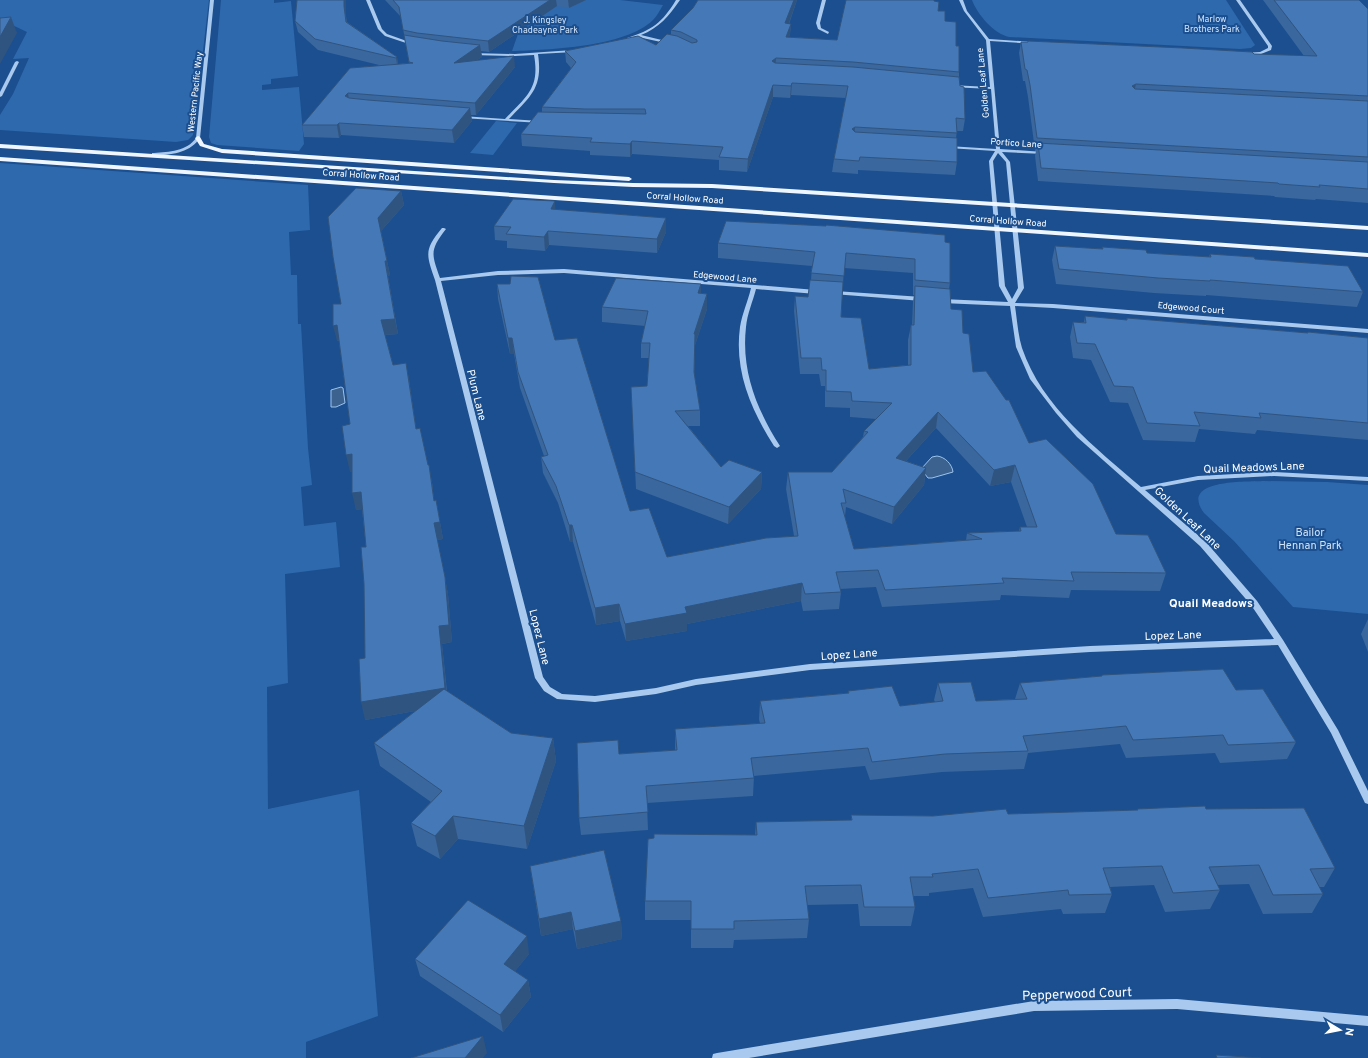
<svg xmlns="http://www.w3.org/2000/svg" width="1368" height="1058" font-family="Overpass,sans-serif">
<rect width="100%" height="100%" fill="#1b4f8f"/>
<g fill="#2e69ad">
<path d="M0 0H209L193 135 188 140 176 142 0 130V115L13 94 29 58 13 59 27 32 8 23 0 24Z"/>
<path d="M221 0H276H274V3L291 1 298 76 271 79V84L262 85V90L299 87 304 144 299 151 217 145 211 143 209 137Z"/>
<path d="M492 0H620L663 5C660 10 657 16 653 20 626 47 548 50 512 51L519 31Z"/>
<path d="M972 0H1226L1255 45 1251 48 1240 49 1009 37C994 34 977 14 972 0Z"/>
<path d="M496 121 517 123 493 155 470 153Z"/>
<path d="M0 163 308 185 310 230 289 232 291 275H297L298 324H301L308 448 312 485 301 487 304 526 336 522 340 567 285 574 288 683 267 687 268 809 359 790 378 1016 306 1042V1058H0Z"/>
<path d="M1264 481 1327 482 1368 485V614L1293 607 1234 541 1204 513C1179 479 1245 482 1264 481Z"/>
</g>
<g fill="#3c6290" stroke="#9cc4f0">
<path d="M341 387 343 388 345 403 336 407H331V390Z"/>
<path d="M937 456C945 457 952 464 953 472L932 478H928L921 469 932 457Z"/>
</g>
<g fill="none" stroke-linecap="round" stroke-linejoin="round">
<g fill="#a9c9ee" fill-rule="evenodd">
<path d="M210 0H214L200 138C190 153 169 156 152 155V153H154C169 152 187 151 196 138Z"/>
<path d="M366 0H370L382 29 387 34 415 44V46L385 36 378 29Z"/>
<path d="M676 0H680C669 16 659 28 641 35L670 42V44L638 37 627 40V38C652 30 662 23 676 0Z"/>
<path d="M822 0H826L820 23 821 28 829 32 828 34 818 29 816 23Z"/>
<path d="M959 0H963L967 11 989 39 1035 42 1037 43 1035 44 990 41 1000 149 1044 152 1046 153 1044 154 1002 152 1010 162 1024 288 1015 303 1053 304 1368 329V333L1053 308 1015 306C1017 319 1018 335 1022 348 1042 407 1096 448 1141 487L1198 476 1274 472 1368 477V481L1274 476 1198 480 1145 490 1206 542 1257 601 1283 640 1338 730 1368 791V804L1365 803 1331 733 1278 645 1090 652 810 670 696 685 656 694 595 702 557 699 544 691 535 678 435 280C426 254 424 250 442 228H444L446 229C430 250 431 253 440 278L498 271 564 269 816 290 819 292 816 294 756 289C753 301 747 314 746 327 741 371 757 410 780 446L777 448 774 446C751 410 734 371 740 327 742 314 748 301 751 288L564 273 498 275 441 281 543 677 550 687 562 694 595 696 656 688 696 679 810 664 1090 646 1274 639 1251 605 1200 546 1077 437 1056 413 1030 379 1016 347 1010 306 942 303 939 301 942 299 1008 302 999 286 989 161 995 151 948 148 946 147 948 146 996 149 991 89 950 87 948 86 950 85 990 87 986 40 964 11ZM998 153 1006 162 1018 288 1012 299 1005 286 993 161Z"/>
<path d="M1236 0H1240L1272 46 1271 50 1261 54 1243 55 1244 53 1260 52 1268 48V46Z"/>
<path d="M573 50 574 52 538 54C543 88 531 96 509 119L540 121 542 122 541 123 462 118 460 117 462 116 505 119C527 96 540 88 534 55L515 56 472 55 471 53 515 54Z"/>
<path d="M17 61 19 62 2 96 0 97V92L15 62Z"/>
<path d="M835 291 922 297 925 299 922 301 833 294V292Z"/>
<path d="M1177 999 1368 1016V1026L1177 1009 1034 1011 749 1058H712L713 1054 717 1053 1034 1001Z"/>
</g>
<g fill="#f0f6ff" fill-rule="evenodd">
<path d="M198 136 200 137 204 144 222 149 629 177 632 179 629 181 222 153 200 146 195 138Z"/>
<path d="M0 144 554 180 633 183 712 184 1368 226V230L712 188 633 187 554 183 0 148Z"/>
<path d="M0 157 1368 253V257L0 161Z"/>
</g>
</g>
<g fill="#3a679d" fill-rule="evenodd">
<path d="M297 0H346V16L347 22 397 57 398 64 409 63 401 17 385 0H586L569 8 557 6 489 52 481 51 482 57 477 60 515 67 476 115H471L472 121 454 143 341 135 339 138 304 137 302 125 379 65 318 50 298 32 295 21Z"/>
<path d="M698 0H797L789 24H791L790 34 789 37 837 40 934 1 938 11 945 21 956 46 959 72V77L960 86 965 119 963 131H957L956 138 957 162 955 175 858 170V174L832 172 834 159 846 98 791 95 790 98 773 97 747 172 719 170V160L632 154 630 157 590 155V151L522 146 521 134 542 112V107L571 68 566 62 565 51 656 45 671 35V30L693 8Z"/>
<path d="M1263 0H1359L1368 9V203L1316 199 1315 200 1275 197 1274 196 1038 181 1035 156 1036 151H1035L1028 97 1025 81H1023L1019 53 1021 42H1028V41L1254 54 1304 56Z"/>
<path d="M401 191 404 205 381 231 387 261 390 275 388 276 398 334 385 335 393 365 409 379 416 429 428 465 432 482 434 501 436 500 443 539 437 540 448 594 452 642 442 644 447 691 511 733 553 738 556 761 527 849 458 839 440 859 417 846 411 823 431 802 380 766 374 743 415 711 365 720 366 547 362 509 356 510 352 471 350 472V424L339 341H337L341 304Z"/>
<path d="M556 210 666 218V232L657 253 549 245 545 251 507 248V241L495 240 494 226Z"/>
<path d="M945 242 950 283 949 289 951 309 963 333 973 372 1029 443 1116 534 1166 573 1160 591 1071 590 1069 598 1001 595 1000 600 882 607 876 587 840 589 841 592 839 609 803 611 801 601 687 624V631L626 641 620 621 596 625 573 542H570L558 503 543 473 541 457 544 456 520 388 514 354H510L498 299 497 284 555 340 630 511 667 557 794 536 786 489 788 472H832L863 437 864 431 876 419 850 417V408L825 407V386H821L819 374H800L794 311 795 296 808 297 811 280 812 266 718 258V243ZM844 268 913 273V295H914L913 301 912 325H911L908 340V365L869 369 841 317ZM936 428 990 486 1011 482 1027 527H1020L1019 531 967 533 966 540 854 549 845 517 846 507 892 524 924 485 926 468 906 461Z"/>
<path d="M1055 246 1102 249V247L1147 253 1209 257 1210 254 1255 259 1363 292 1357 307 1206 295V296L1154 293 1056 284 1052 260Z"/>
<path d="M701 293 707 294V309L695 345 694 374 700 410V426H688L721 467 762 472 761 489 728 524 636 489 631 387 647 386 649 358H641V343L645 326 602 322V307Z"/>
<path d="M1085 316 1126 320 1127 318 1307 333 1308 332 1368 338V440L1257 430 1255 434 1199 429 1195 442 1143 440 1128 403 1110 402 1091 360 1073 358 1070 337 1073 322H1084Z"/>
<path d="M1368 619V652L1361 634Z"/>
<path d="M1102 675 1236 690 1296 742 1287 759 1220 763 1215 753 1126 758 1120 744 1028 753 1024 769 942 772 870 780 865 766 754 776 753 796 647 803 648 830 581 835 579 818 619 754 675 750V729L760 724 759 719 760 701 848 693V691L900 706 935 702 934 700 938 683 976 701 1015 699 1020 683 1102 676Z"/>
<path d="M1137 809H1206L1335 868 1324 887H1319L1323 894 1312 913 1263 914 1249 884 1217 885 1220 890 1210 909 1165 912 1154 885 1110 887 1112 894 1105 913 1063 914 1061 909 983 917 973 888 929 893V896H913L915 907 911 926H860L858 904 807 905 809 919 807 938 734 940 733 948H691V920H645V901L755 835 756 822 851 820V815L933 816 1008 814 1137 810Z"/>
<path d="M530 866 621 921 622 939 577 949 573 929 541 936Z"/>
<path d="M529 954 515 971 528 980 531 997 503 1032 420 976 415 959Z"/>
</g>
<g fill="#305480">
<path d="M344 0H346V16L348 33 344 6Z"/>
<path d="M550 0H556L557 6 489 52 488 41Z"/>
<path d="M568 0H586L569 8Z"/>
<path d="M794 0H797L785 34V23Z"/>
<path d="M11 17 17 33 0 64V37Z"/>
<path d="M791 24 790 34 785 48 786 37Z"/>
<path d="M480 45 482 57 455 74 454 63Z"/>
<path d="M514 56 515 67 476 115 475 103Z"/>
<path d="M397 57 398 68V70L396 58Z"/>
<path d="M776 58 775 70 772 61Z"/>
<path d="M792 83 791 95 790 98 791 86Z"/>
<path d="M1136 84 1133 96 1132 86Z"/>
<path d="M773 85V97L747 172 748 159Z"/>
<path d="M348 93 350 106 345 96Z"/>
<path d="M470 108 472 121 454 143 452 130Z"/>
<path d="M339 123 341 135 339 138 337 125Z"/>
<path d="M855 127 854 140 852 129Z"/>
<path d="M632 141V154L630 157V144Z"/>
<path d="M401 191 404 205 380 232 378 218Z"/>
<path d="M555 201 556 215 551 209Z"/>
<path d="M666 218V232L657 253V239Z"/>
<path d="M548 231 549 245 545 251 544 237Z"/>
<path d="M385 261H387L390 275 388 276Z"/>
<path d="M701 284V299L698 293Z"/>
<path d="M707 294V309L695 345 694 387V334Z"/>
<path d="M395 319 398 334 384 335 381 320Z"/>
<path d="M337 325 340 340 337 341 333 326Z"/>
<path d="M508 338H512L514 354H510Z"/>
<path d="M406 363 409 379 418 445 416 429Z"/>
<path d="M938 412 936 428 894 474 896 458Z"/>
<path d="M352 454 355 471 350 472 346 455Z"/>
<path d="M429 465 432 482 436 518 434 501Z"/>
<path d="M1015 465 1011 482 990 486 994 470Z"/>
<path d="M926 468 924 485 892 524 894 507Z"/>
<path d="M762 472 761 489 728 524 729 507Z"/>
<path d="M361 492 365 509 356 510 352 493Z"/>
<path d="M440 522 443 539 437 540 434 523Z"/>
<path d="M569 525H572L573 542H570Z"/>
<path d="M445 577 448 594 452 642 442 644 448 705 365 720 361 702 439 626Z"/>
<path d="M802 583 801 601 687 624V631L626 641 625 624 685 607Z"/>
<path d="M619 604 620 621 596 625 595 608Z"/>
<path d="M553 738 556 761 527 849 524 826Z"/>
<path d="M453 816 458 839 440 859 435 836Z"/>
<path d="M571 912 573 929 541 936 539 919Z"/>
<path d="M621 921 622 939 577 949 575 931Z"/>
<path d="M527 936 529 954 507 981 504 964Z"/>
<path d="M528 980 531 997 503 1032 500 1015Z"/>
<path d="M483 1036 487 1053 483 1058H465Z"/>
</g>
<g fill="#4478b7" stroke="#305480" fill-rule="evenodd">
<path d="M297 0H344V6L346 22 397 57 396 58 315 39 295 21Z"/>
<path d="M393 0H550L488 41 417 33 403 30 399 7Z"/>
<path d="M698 0H794L785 23 791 24 786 37 837 40 846 0H934V1L939 2 938 11H945V21L956 22V46H959V72L853 62 776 58 772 61 775 63 853 67 959 77 960 86 964 87 965 119 956 118 957 133 855 127 852 129 855 132 957 138V162L860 157 859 161 834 159 848 86 792 83 791 86 773 85 748 159 719 157 723 147 632 141 630 144 590 142 592 138 521 134 538 112 646 114 645 109H585L542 107 576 62 565 51 638 36 656 45 667 34 677 36 692 43 697 42V40L681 32 671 30 693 8Z"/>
<path d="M1274 0H1359L1368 9V96L1136 84 1132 86 1135 89 1368 101V157L1037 138 1030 85 1027 70 1025 69 1021 42H1028V41L1183 48 1252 52 1254 54 1317 56Z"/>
<path d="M11 17 0 37V18Z"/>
<path d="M404 35 442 41 480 45 454 63 514 56 475 103 348 93 345 96 349 98 368 100 470 108 452 130 339 123 337 125H302L350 68 413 63 409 62Z"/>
<path d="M1038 143 1368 162V189L1319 185 1320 187 1279 184 1278 183 1041 168Z"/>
<path d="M356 188 401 191 378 218 387 261H385L395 319 381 320 393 365 406 363 416 429 420 428 428 465H429L434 501 436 500 440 522 434 523 445 577 449 625 439 626 445 688 361 702 359 659 365 658 364 584 361 547H366L361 492 352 493V454L346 455 342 426 350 424 337 325 333 326V304H341L333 257 328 217Z"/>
<path d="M513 199 555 201 551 209 666 218 657 239 548 231 544 237 506 234 511 227 494 226Z"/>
<path d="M726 221 826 226V225L945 235V242L950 243V283L915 280V259L846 253 844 276 811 273 815 252 718 243Z"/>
<path d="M1055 246 1103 249 1102 247 1146 250 1147 253 1211 257 1210 254 1254 257 1255 259 1348 266 1363 292 1210 280V281L1158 278 1059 269Z"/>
<path d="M511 276 538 277 555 340 577 338 630 511 649 508 667 557 766 538 798 536 788 472H832L868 432 864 431 892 403 852 401 851 392 826 391V370H822L821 358H801L795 296 808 297 810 280 843 282 841 317 861 318 869 369 911 365V325H914L915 286 950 289 951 309 962 310 963 333 969 334 973 372 986 371 1006 400H1009L1029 443 1046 439 1093 484 1116 534 1148 535 1166 573 1071 572 1074 581 1002 578 1004 583 885 590 878 570 836 572 841 592 805 594 802 583 685 607 687 613 625 624 619 604 595 608 572 525H569L556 486 541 457 548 455 518 372 512 338H508L497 284H510ZM938 412 994 470 1015 465 1037 527H1020L1021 531 967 533 982 539 854 549 841 503H846L843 489 894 507 926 468 896 458Z"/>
<path d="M616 278 701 284 698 293 707 294 694 334H695L694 372 700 410 675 411 721 467 729 460 762 472 729 507 635 472 631 387 647 386 650 343H641L648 311 602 307Z"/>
<path d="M1085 316 1127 320V318L1308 333V332L1368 338V423L1259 413 1261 418 1194 412 1200 426 1147 423 1133 387 1114 386 1095 344 1077 343 1073 322 1086 323Z"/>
<path d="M1223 669 1236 690 1263 689 1296 742 1228 745 1223 735 1133 740 1126 726 1023 736 1028 751 945 754 872 762 868 748 751 758 754 778 646 786 648 812 579 818 577 743 618 740 619 754 677 750 675 729 765 723 760 701 849 693 848 691 892 686 900 706 943 701 938 683 971 682 976 701 1027 699 1020 683 1102 676V675Z"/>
<path d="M444 689 511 733 553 738 524 826 453 816 435 836 411 823 442 791 374 743Z"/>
<path d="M1205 806 1206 809 1304 808 1335 868 1310 869 1323 894 1273 895 1259 865 1209 867 1220 890 1173 893 1162 866 1103 868 1112 894 1069 895 1068 890 988 898 978 869 932 874 933 877H910L915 907H864L861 885 805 886 809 919 734 921V929H691V901H645L648 839 654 838V834L757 835 756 822 852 820 851 815 933 816 1006 809 1008 814 1138 810 1137 809Z"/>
<path d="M604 850 621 921 575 931 571 912 539 919 530 866Z"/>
<path d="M468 900 527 936 504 964 528 980 500 1015 415 959Z"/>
<path d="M483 1036 465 1058H411Z"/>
<path d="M1216 1055 1261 1058H1217Z"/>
</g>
<g text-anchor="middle" stroke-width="4" stroke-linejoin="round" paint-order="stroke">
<g font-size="9" fill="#cfe3fa" stroke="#1b4f8f">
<text x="1212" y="22">Marlow<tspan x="1212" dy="10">Brothers Park</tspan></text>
<text x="545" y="23">J. Kingsley<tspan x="545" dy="10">Chadeayne Park</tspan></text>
</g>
<g font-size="9" fill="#fff" stroke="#1b4f8f">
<text transform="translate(983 83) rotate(-95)" y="3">Golden Leaf Lane</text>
<text transform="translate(195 92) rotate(-84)" y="3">Western Pacific Way</text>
<text transform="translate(1016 143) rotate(4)" y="3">Portico Lane</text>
<text transform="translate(361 175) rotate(4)" y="3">Corral Hollow Road</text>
<text transform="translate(685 198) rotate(4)" y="3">Corral Hollow Road</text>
<text transform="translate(1008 221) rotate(4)" y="3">Corral Hollow Road</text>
<text transform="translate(725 277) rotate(5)" y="3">Edgewood Lane</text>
<text transform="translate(1191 308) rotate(5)" y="3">Edgewood Court</text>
</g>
<g font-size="11" fill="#fff" stroke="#1b4f8f">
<text transform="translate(477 395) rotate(76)" y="4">Plum Lane</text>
<text transform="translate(1254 467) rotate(-2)" y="4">Quail Meadows Lane</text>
<text transform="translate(1188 518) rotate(43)" y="4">Golden Leaf Lane</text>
<text transform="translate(1173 635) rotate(-2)" y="4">Lopez Lane</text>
<text transform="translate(540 637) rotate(76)" y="4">Lopez Lane</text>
<text transform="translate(849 654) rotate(-4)" y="4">Lopez Lane</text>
</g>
<g font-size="11" fill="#cfe3fa" stroke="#1b4f8f">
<text x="1310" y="536">Bailor<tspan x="1310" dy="13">Hennan Park</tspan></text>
</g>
<g font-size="12" font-weight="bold" fill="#fff" stroke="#1b4f8f">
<text x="1211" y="607">Quail Meadows</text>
</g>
<g font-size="13" fill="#fff" stroke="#1b4f8f">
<text transform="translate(1077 993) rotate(-2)" y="5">Pepperwood Court</text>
</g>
</g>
<g transform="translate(1340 1030) rotate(100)" stroke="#1b4f8f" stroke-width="3" paint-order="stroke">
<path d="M0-3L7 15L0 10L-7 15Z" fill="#ffffff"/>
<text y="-6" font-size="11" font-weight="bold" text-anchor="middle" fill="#ffffff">N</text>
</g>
</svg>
